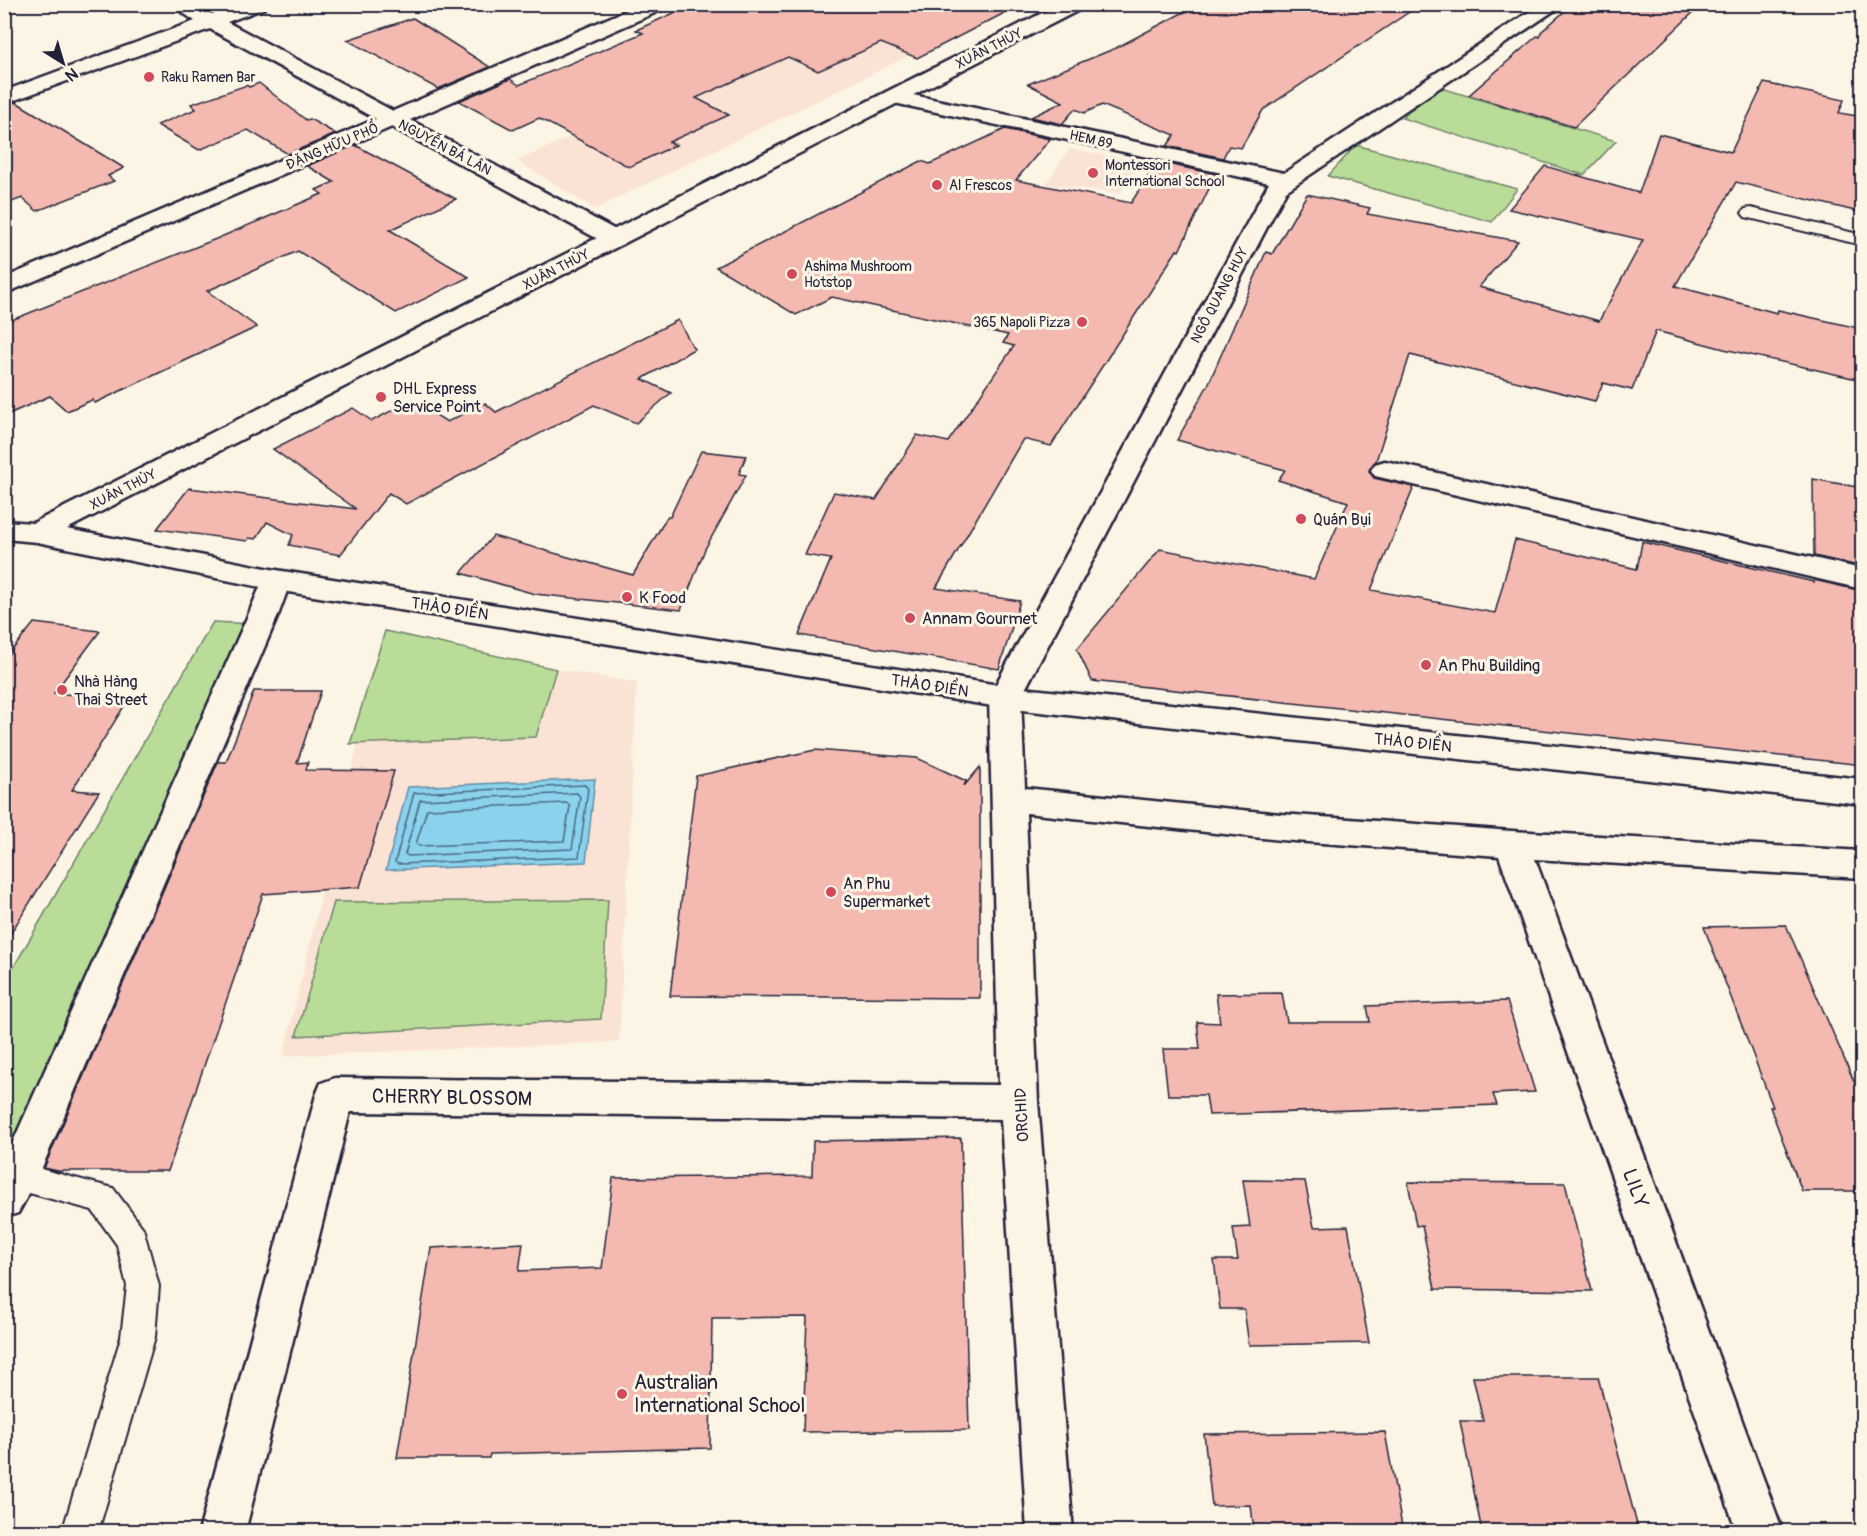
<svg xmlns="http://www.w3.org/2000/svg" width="1867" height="1536" font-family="Pangolin,sans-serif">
<rect width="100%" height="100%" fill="#fcf5e5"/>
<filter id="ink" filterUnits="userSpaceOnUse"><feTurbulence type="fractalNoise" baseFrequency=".0167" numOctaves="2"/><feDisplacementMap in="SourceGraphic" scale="12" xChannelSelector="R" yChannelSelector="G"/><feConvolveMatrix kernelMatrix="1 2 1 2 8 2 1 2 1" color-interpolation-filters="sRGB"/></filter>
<g filter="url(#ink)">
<g fill="#fae3d5">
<path d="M860 5H1013L595 209 517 161Z"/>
<path d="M1069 149 1140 161 1120 193 1046 184Z"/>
<path d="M385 631 556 669 637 683 619 1042 283 1056Z"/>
</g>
<g fill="#b9dd98" stroke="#6e806a" stroke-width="1.5">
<path d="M1438 87 1616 141 1584 175 1402 118Z"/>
<path d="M1356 145 1517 189 1492 222 1328 176Z"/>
<path d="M213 622 252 624 5 1190V982Z"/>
<path d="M385 631 556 669 536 737 350 744Z"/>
<path d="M608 900 601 1019 296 1036 334 902Z"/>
</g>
<path fill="#8bd2ed" stroke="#618ca6" stroke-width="1.5" d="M595 779 586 862 386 870 408 787Z"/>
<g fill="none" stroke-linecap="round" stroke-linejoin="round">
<g stroke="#4c6882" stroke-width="1.5">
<path d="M585 785 588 789 579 857 398 864 395 862 414 793Z"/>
<path d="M577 793 580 797 572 849 408 856 405 854 420 800Z"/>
<path d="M567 803 570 806 564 841 419 846 416 844 427 809Z"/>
</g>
</g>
<g fill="#f4b9b1" stroke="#22223b" stroke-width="1.5">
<path d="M694 4H1022L917 58 881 43 818 71 788 57 696 98 729 115 669 142 676 145 629 167 539 118 513 130 459 101 510 79 519 85 643 33 636 30Z"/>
<path d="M1199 4H1421L1263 110 1241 148 1229 146 1223 158 1167 146 1175 135 1102 105 1084 113 1075 109 1062 124 1031 117 1063 102 1028 84 1116 48Z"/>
<path d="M1573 4H1702L1574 127 1469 95 1537 36 1540 37 1541 32Z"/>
<path d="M413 18 490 67 438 89 347 40Z"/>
<path d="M259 83 306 120 310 119 336 134 288 154 248 130 199 150 157 125 196 109 191 104 247 85 249 87Z"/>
<path d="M1764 83 1844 100 1839 113 1863 117V213L1736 182 1675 286 1777 313 1778 310 1863 329 1857 379 1724 349 1656 331 1632 390 1603 383 1595 401 1410 355 1376 461 1369 471 1374 478 1414 487 1371 590 1495 613 1515 540 1637 569 1642 542 1814 582V580L1863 591V765L1092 681 1077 649 1160 549 1314 579 1348 502 1278 480 1285 470 1177 440 1208 385 1266 252 1272 254 1307 194 1370 208 1367 214 1518 241 1479 287 1599 321 1643 240 1509 209 1545 166 1639 193 1659 134 1731 152Z"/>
<path d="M16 102 124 168 108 176 114 181 37 211 22 198 4 205V106Z"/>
<path d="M1005 129 1050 139 1016 180 1131 203 1157 162 1216 174 1179 251 1177 250 1051 446 1023 439 936 588 1020 601 999 669 799 635 831 559 805 555 834 492 876 500 917 435 948 442 1014 346 1003 343 1008 335 832 297 796 315 716 267 921 161 930 164Z"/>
<path d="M355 145 456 199 390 230 469 277 396 313 298 251 207 291 257 327 95 403 92 400 67 411 50 396 4 416V323L216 239 322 194 316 190 334 182 307 166Z"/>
<path d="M678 320 694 349 642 379 671 393 636 423 594 405 406 504 389 493 340 555 289 545 293 535 267 522 256 539 249 538 247 541 157 529 189 488 356 509 273 449 353 408 372 421 412 400 447 422 485 403 496 412Z"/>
<path d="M701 451 746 456 739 474 746 475 705 549 681 610 535 594 461 573 493 536 633 575 667 517H670Z"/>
<path d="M1813 479 1863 488V567L1814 556Z"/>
<path d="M34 623 100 631 54 693 128 700 72 790 99 792 4 944V660Z"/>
<path d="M254 691H321L297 763 308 762 306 770 394 771 360 887 263 894 168 1171H58L44 1168 218 762H226Z"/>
<path d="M815 750 917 758 966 781 964 786 980 767V998L670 996 696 776Z"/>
<path d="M1786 925 1863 1102V1191H1802L1770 1107H1773L1704 927Z"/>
<path d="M1282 993 1287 1022H1370L1367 1006 1507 1001 1535 1092 1493 1094 1497 1105 1209 1115 1206 1095H1168L1163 1049H1200L1197 1022 1220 1023 1216 994Z"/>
<path d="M961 1138 969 1430 803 1432 807 1317 712 1318 710 1448 490 1454 489 1458H397L431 1248 523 1243 519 1271 602 1268 613 1178 812 1176 813 1141Z"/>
<path d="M1243 1180 1305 1181 1314 1227 1348 1226 1369 1343 1249 1345 1244 1309H1220L1214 1260H1238L1233 1228 1250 1227Z"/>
<path d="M1408 1182 1565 1183 1592 1291 1435 1289 1422 1225 1416 1226Z"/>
<path d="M1473 1377H1598L1639 1532H1482L1460 1421H1483Z"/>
<path d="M1385 1432 1403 1532H1254L1251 1505 1212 1506 1204 1434Z"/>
</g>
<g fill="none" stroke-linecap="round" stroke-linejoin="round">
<defs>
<g id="lane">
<path d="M1751 208 1862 235V245L1745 217 1742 213 1745 209Z"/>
<path d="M18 1163 113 1188 143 1228 159 1286 155 1337 98 1532H62L121 1337 127 1286 117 1245 92 1210 7 1187 4 1173 7 1167Z"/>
</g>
<g id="street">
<path d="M170 4H195L212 14 239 4H267L265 8 227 22 393 111 641 4H668L666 8 410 120 623 234 627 239 623 244 615 246 607 244 392 127 4 294V278L376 119 210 29 4 104V91L195 21Z"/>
<path d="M1541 4H1564L1286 191 1021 697 1025 788 1281 814 1512 831 1862 851V878L1535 859 1783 1532H1737L1499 856 1281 840 1026 813 1038 1102 1073 1532H1027L1001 1119 350 1112 245 1532H199L316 1095 321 1083 335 1078 999 1085 989 697 1269 183 894 103 887 101 883 97 887 93 894 91 1284 173Z"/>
<path d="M1385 461 1862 569V589L1375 476 1371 470 1375 464Z"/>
<path d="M276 570 286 573 291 580 279 613 38 1177 18 1213 4 1218V1162L249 613 266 573Z"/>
</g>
<path id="secondary" d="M1060 4H1085L1083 8 67 529 276 570 1005 686 1862 779V804L1005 708 276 590 37 542 4 539V521L33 523Z"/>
</defs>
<use href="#lane" stroke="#22223b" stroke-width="4"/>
<use href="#street" stroke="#22223b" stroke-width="5"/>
<use href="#secondary" stroke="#22223b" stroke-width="5"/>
<use href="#lane" fill="#fcf5e5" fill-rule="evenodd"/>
<use href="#street" fill="#fcf5e5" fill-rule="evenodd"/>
<use href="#secondary" fill="#fcf5e5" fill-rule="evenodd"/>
</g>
</g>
<g fill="#d1495b" stroke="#fcf5e5" stroke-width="2">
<circle cx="149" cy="77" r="6"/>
<circle cx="1093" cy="173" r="6"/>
<circle cx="937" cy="185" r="6"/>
<circle cx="792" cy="274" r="6"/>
<circle cx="1082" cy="322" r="6"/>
<circle cx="381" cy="397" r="6"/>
<circle cx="1301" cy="519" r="6"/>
<circle cx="627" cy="597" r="6"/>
<circle cx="910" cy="618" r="6"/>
<circle cx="1426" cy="665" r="6"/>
<circle cx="62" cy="690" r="6"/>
<circle cx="831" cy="892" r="6"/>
<circle cx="622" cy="1394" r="6"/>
</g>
<g text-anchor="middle" stroke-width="6" stroke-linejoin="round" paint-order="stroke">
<g font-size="14" fill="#22223b" stroke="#fcf5e5">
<text transform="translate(989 48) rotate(-27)" y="5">XUÂN THỦY</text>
<text transform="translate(1091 139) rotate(12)" y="5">HEM 89</text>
<text transform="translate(332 146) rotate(-23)" y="5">ĐẶNG HỮU PHỔ</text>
<text transform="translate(445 147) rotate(28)" y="5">NGUYỄN BÁ LÂN</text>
<text transform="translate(556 269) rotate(-27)" y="5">XUÂN THỦY</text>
<text transform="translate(1219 295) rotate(-62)" y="5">NGÔ QUANG HUY</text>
<text transform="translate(123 489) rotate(-27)" y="5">XUÂN THỦY</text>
</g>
<g font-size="14" fill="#22223b" stroke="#fcf5e5" text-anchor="start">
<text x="161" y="82">Raku Ramen Bar</text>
<text x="1105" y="170">Montessori<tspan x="1105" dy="16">International School</tspan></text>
<text x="949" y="190">Al Frescos</text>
<text x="804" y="271">Ashima Mushroom<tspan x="804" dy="16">Hotstop</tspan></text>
<text x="1070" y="327" text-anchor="end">365 Napoli Pizza</text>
</g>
<g font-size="16" fill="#22223b" stroke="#fcf5e5" text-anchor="start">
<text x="393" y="394">DHL Express<tspan x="393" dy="18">Service Point</tspan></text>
<text x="1313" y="525">Quán Bụi</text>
<text x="639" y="603">K Food</text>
<text x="922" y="624">Annam Gourmet</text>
<text x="1438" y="671">An Phu Building</text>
<text x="74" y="687">Nhà Hàng<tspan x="74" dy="18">Thai Street</tspan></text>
<text x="843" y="889">An Phu<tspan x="843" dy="18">Supermarket</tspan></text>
</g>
<g font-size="16" fill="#22223b" stroke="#fcf5e5">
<text transform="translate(450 608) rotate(9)" y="6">THẢO ĐIỀN</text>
<text transform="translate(930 685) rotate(9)" y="6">THẢO ĐIỀN</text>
<text transform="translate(1413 742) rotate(6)" y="6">THẢO ĐIỀN</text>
<text transform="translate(1021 1115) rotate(-93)" y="6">ORCHID</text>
</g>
<g font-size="20" fill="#22223b" stroke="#fcf5e5">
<text transform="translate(452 1097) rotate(1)" y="7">CHERRY BLOSSOM</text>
<text transform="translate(1636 1188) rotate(70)" y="7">LILY</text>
</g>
<g font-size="20" fill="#22223b" stroke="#fcf5e5" text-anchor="start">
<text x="634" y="1389">Australian<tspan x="634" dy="23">International School</tspan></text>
</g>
</g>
<rect width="1867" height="1536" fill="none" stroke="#fcf5e5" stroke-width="24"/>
<rect x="12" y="12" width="1843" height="1512" fill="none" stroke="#22223b" stroke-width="2" filter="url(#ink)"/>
<g transform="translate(63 63) rotate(143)" stroke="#fcf5e5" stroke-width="4.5" paint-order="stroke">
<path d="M0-4.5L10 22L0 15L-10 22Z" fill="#22223b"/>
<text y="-9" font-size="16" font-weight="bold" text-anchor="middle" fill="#22223b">N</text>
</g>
</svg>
